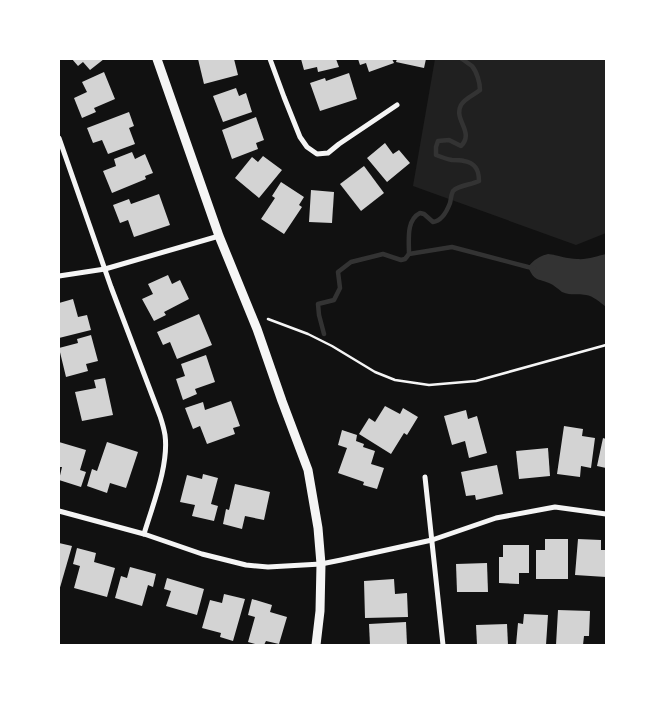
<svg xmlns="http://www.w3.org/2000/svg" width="665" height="704" font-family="'DM Sans',sans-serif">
<rect width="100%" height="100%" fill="#111"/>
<path fill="#202020" d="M435 59H606V233L576 245 413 186Z"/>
<path fill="#333" d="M548 254C558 255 567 259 577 259 587 260 597 256 606 254V307C600 302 593 296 586 295 578 293 572 296 562 292 558 289 554 285 549 283 537 278 535 282 528 267 534 260 539 256 548 254Z"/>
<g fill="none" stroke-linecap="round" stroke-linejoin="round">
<g stroke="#333" stroke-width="4.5">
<path d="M409 254C409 240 406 220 420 213L424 214 433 222C442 221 447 211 450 203 451 199 451 195 453 191 459 185 471 185 479 181 479 171 476 163 464 161 460 160 456 160 452 160 446 159 441 157 436 155V147L438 141 449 140 461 146C475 132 453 120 461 105 465 98 474 95 480 90 480 83 477 72 472 66 469 64 465 61 462 59"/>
<path d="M324 334 319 315 318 304 334 300 340 288 338 272 351 262 383 254 401 260 405 259 409 254 452 247 528 267 534 268"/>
</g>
</g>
<g fill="#d3d3d3">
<path d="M72 59H104L90 70 83 62 78 66Z"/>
<path d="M198 59H234L238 75 204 84Z"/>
<path d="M301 59H336L339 67 318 72 317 67 304 70Z"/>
<path d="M358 59H392L394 63 369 72 366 63 360 65Z"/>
<path d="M397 59H426L424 68 396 62Z"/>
<path d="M104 72 115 99 94 108 96 112 82 118 74 98 87 92 82 82Z"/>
<path d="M349 73 357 99 320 111 310 83 325 78 326 81Z"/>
<path d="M236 88 239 96 246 93 252 112 223 122 213 96Z"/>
<path d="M129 112 134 126 129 128 135 144 108 154 102 140 93 143 87 128Z"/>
<path d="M256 117 264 140 256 143 258 149 232 159 222 130Z"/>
<path d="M385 143 393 154 399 150 410 163 387 182 367 158Z"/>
<path d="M132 152 135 159 145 154 153 173 145 176 146 179 112 193 103 171 116 166 114 159Z"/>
<path d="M263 156 282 170 259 198 235 178 252 157 258 162Z"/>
<path d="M364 166 384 193 361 211 340 184Z"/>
<path d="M281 182 304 197 299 205 302 207 284 234 261 219 275 198 272 196Z"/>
<path d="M311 190 334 192 332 223 309 222Z"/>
<path d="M159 194 170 225 134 237 128 220 120 223 113 205 129 199 131 204Z"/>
<path d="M168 275 172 284 180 280 189 299 164 312 166 315 154 321 142 299 153 294 148 284Z"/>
<path d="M73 299 78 317 87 315 91 330 59 338V303Z"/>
<path d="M199 314 212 345 177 359 170 342 163 345 157 332Z"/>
<path d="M91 335 98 361 86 364 88 371 66 377 59 348 78 343 77 339Z"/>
<path d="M206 355 215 382 195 389 197 394 183 400 176 379 185 376 181 364Z"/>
<path d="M105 378 113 415 82 421 75 392 96 388 94 380Z"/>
<path d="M231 401 240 426 233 428 235 434 207 444 200 426 193 429 185 408 203 402 205 410Z"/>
<path d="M385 406 400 414 403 408 418 417 407 435 404 433 391 454 359 434 369 418 375 422Z"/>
<path d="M466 410 468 419 477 416 487 453 469 458 465 441 452 445 444 416Z"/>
<path d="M564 426 583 429 582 436 595 438 591 468 581 466 580 477 557 474Z"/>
<path d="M342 430 357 435 356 441 364 444 363 447 375 451 371 464 384 468 377 489 363 485 364 482 338 473 347 448 338 445Z"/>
<path d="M603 438 606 439V468L597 466Z"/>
<path d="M59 442 86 450 80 470 86 472 81 487 59 480 62 467H59Z"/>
<path d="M107 442 138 452 126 488 110 483 107 493 87 486 92 469 97 471Z"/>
<path d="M548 448 550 476 519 479 516 451Z"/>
<path d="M497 465 503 494 476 500 475 495 466 496 461 472Z"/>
<path d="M203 474 218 478 211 504 218 506 214 521 192 516 195 505 180 502 187 475 202 479Z"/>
<path d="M235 484 270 492 264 520 245 516 242 529 223 524 226 509 229 510Z"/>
<path d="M545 539H568V579H536V550H545Z"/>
<path d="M578 539 601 540V550H606V577L575 575Z"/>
<path d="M59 543 72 546 59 591Z"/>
<path d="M503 545H529V573H519V584L499 583V557H503Z"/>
<path d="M77 548 96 553 94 562 115 568 107 597 74 588 80 566 73 564Z"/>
<path d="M487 563 488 592H457L456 564Z"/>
<path d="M130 567 156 574 153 587 148 585 142 606 115 598 121 576 127 578Z"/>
<path d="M167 578 204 589 197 615 166 606 171 591 164 589Z"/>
<path d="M394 579 395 594 407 593 408 617 365 618 364 581Z"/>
<path d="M224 594 245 599 233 641 220 637 221 633 202 628 210 600 222 603Z"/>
<path d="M252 599 272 605 270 612 287 617 279 644 266 641 264 645H259L248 642 255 617 248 615Z"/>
<path d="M558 610 590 611 589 636H584L583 645H556Z"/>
<path d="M524 614 548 615 546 645H516L518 623 523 624Z"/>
<path d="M406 622 407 645H370L369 624Z"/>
<path d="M507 624 508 645H477L476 625Z"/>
</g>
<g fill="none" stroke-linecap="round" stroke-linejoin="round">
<path stroke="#f5f5f5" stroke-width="2.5" d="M268 319 308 334 332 346 375 372 395 380 429 385 476 381 606 345"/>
<g stroke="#f5f5f5" stroke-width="5">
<path d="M270 59 284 97 300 137 307 147 317 154 328 153 339 144 397 105"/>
<path d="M59 138 111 287 160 416C162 422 164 429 165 435 169 465 153 504 144 534"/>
<path d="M59 276 105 269 219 236"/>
<path d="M425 477 443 645"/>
<path d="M59 511 144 534 202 554 246 565 268 567 321 564 341 560 432 540 496 518 555 507 606 514"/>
</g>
<path stroke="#f5f5f5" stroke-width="9" d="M157 59 219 236 257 329 282 401 308 470 318 528 321 564 320 611 316 645"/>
</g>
<rect width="665" height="704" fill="none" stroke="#ffffff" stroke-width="120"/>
</svg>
